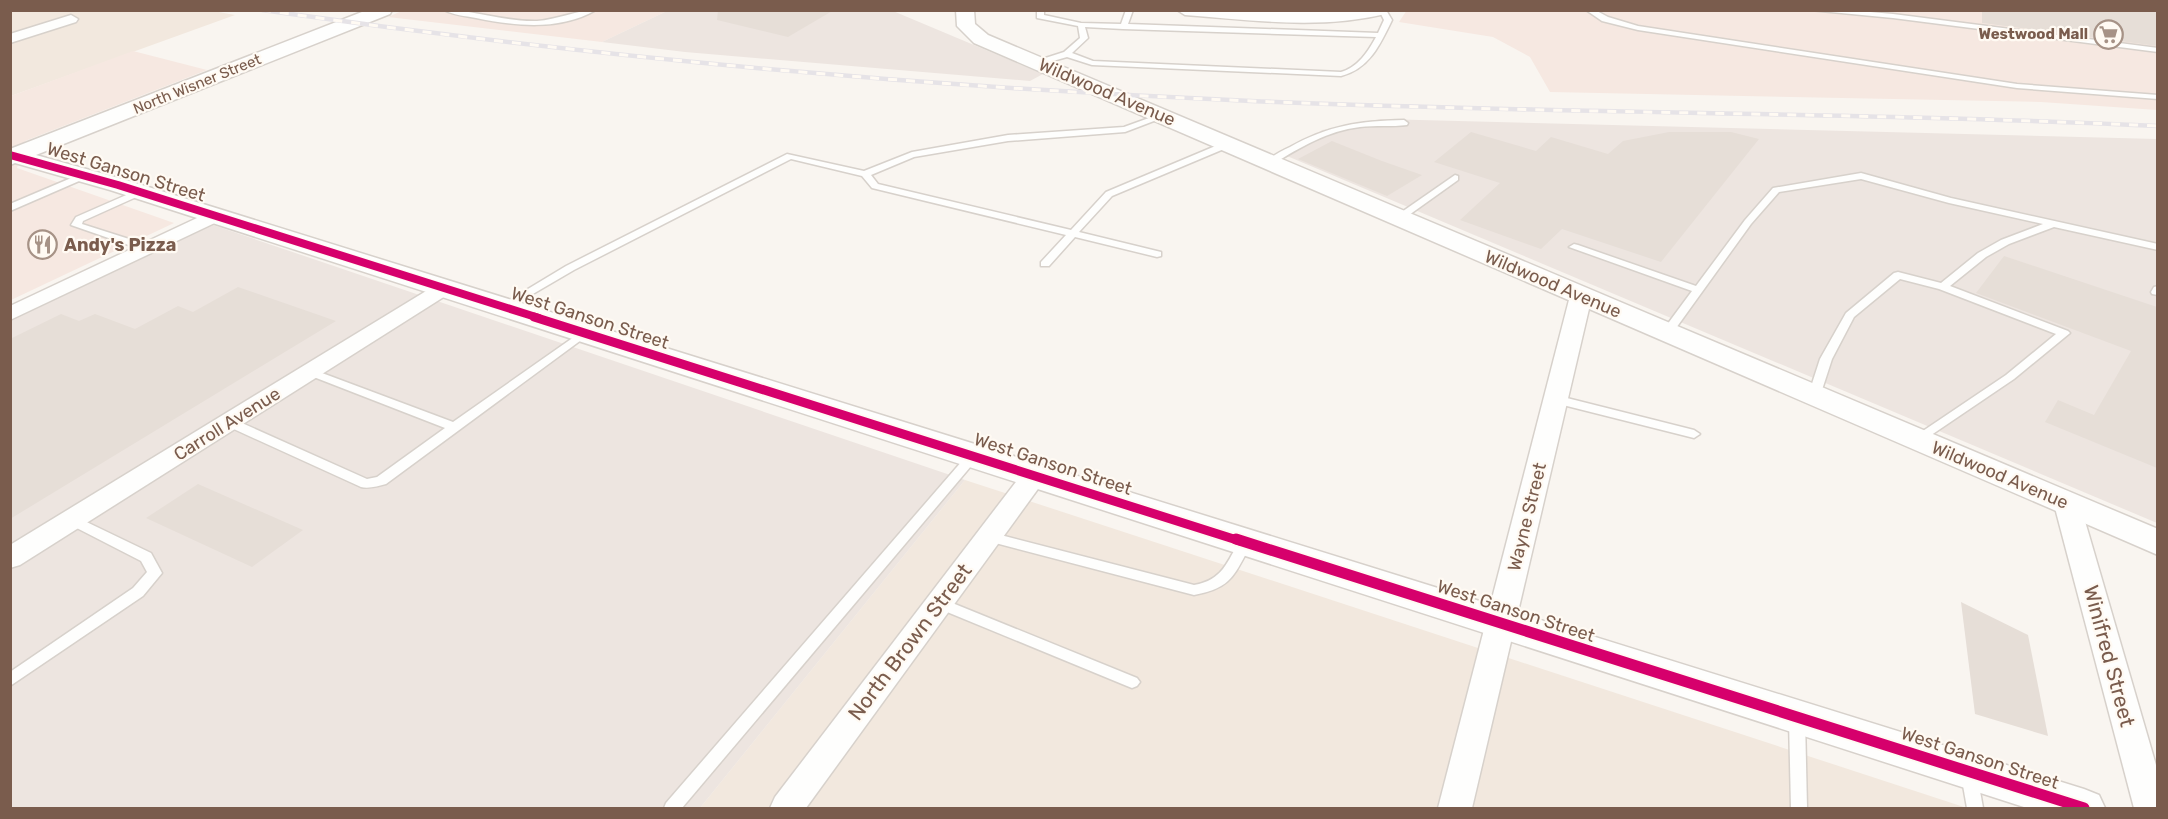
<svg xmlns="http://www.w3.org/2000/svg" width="2168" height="819" font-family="Rubik,sans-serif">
<rect width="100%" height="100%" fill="#f9f5f0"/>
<g fill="#f2e8de">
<path d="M208 10 235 15 11 96V11Z"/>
<path d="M965 480 1967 808H700Z"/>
</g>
<g fill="#f6e8e1">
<path d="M404 10 667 11 602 42 388 17Z"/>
<path d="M1407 10 2157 11V110L2041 102 1550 92 1530 57 1493 37 1399 22Z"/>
<path d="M133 51 207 70 25 141 17 168 174 223 11 300V96Z"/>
</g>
<g fill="#ede5e0">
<path d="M667 11H893L1043 74 1030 81 685 52 602 42Z"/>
<path d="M1381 119 2157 139V523L1287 156 1322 130Z"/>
<path d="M210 224 965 480 700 808H11V320Z"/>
</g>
<g fill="#e6ded7">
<path d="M718 10H834L788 37 717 20Z"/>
<path d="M1982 10H2157V46L1982 23Z"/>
<path d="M1471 132 1536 151 1551 137 1608 154 1623 141 1669 132H1731L1759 139 1661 262 1562 229 1541 249 1460 220 1500 183 1434 162Z"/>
<path d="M1332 141 1382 161 1422 175 1387 196 1298 159Z"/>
<path d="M2004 256 2157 307V468L2045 422 2058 400 2094 415 2131 351 1976 293Z"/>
<path d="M238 287 336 321 10 519V339L61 314 79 321 95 314 135 329 178 306 193 312Z"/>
<path d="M198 484 303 530 252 567 146 518Z"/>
<path d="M1961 602 2028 635 2048 736 1975 714Z"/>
</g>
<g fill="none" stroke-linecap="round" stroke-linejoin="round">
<defs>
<g id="service">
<path d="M444 10C475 10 505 22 537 21 557 20 576 10 596 10 560 31 515 26 476 18 465 16 453 15 444 10Z"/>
<path d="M1037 10H1044V15L1081 23 1121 24 1126 10H1133L1128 24 1378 33 1384 20 1379 10H1386L1392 20C1380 45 1369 69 1341 76L1092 65 1067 57 1039 65 1035 63 1036 61 1064 52 1080 38 1078 26 1037 18ZM1085 27 1123 29 1376 37C1368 52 1358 67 1341 72L1093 61 1072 53 1088 38Z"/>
<path d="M1586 10H1595L1608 17 1638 26 2017 84 2158 95V99L2017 88 1638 30 1602 21Z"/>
<path d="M1810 10H1848L1893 14 2158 48V52L1893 18Z"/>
<path d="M1160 114 1167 116 1125 132 1008 141 914 157 871 175 878 184 1071 230 1106 192 1225 142H1231V146L1112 196 1079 232 1161 252V256L1157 257 1075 237 1049 266H1041V262L1066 235 872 188 862 176 791 159 574 270 507 309 503 310 498 307 566 266 787 154 864 171 912 152 1008 135 1124 127Z"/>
<path d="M1404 120 1408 123 1407 125C1392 127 1375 125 1360 127 1327 131 1301 147 1273 164H1267L1266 162C1272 156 1281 151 1290 147 1329 125 1360 121 1404 120Z"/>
<path d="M83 173 86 174V178L10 211V204Z"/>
<path d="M1861 173 1951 198 2158 244V250L2054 227 2009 244 1986 257 1950 286 2068 331 2070 333 2014 379 1918 444 1914 443 1912 440 1914 437 2006 375 2056 334 1939 289 1900 279 1854 317 1832 359 1820 396 1818 399H1810L1808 396 1820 359 1846 313 1894 273 1898 272 1941 283 1978 253 2001 240 2043 224 1949 203 1861 179 1779 192 1751 224 1671 335 1667 336 1661 333 1692 291 1569 247 1574 244 1578 245 1696 286 1745 220 1773 188Z"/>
<path d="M1455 175 1458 176V180L1402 220H1396V216Z"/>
<path d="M140 189 145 192 143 194 83 221 82 224 151 246V250H143L71 225 76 217Z"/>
<path d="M2158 286V295L2152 294 2151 292 2154 287Z"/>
<path d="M584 330 588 331 590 333 588 335 386 484C378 486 369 489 361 487L225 425 223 422 229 418 233 419 367 479 377 477 445 428 306 374 304 372 306 370H314L453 422Z"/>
<path d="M1555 395 1694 430 1700 434 1694 438 1551 402 1549 399Z"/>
<path d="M973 452 977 453 979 456 977 459 682 808H664L666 803 969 453Z"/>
<path d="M72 515 151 553 162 573 143 596 10 686V672L133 588 147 572 141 561 67 523 65 520 67 517Z"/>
<path d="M989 532 1194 585C1223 580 1227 562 1240 540H1250L1252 543C1234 574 1233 588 1194 595L984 540 982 537 984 534Z"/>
<path d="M940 598 1137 678 1140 682 1137 686 1132 688 1127 686 935 607 933 603 935 599Z"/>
<path d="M1797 712 1803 714 1805 719 1807 808H1791L1789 719 1791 714Z"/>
<path d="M1969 767 1975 769 1977 774 1983 808H1967L1961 774 1963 769Z"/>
</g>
<g id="minor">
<path d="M71 15 78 19 76 22 10 43V34Z"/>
<path d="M214 210 224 216 221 220 10 320V306Z"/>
<path d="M443 283 450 285 453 289 450 293 20 565 10 568V545L436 285Z"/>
<path d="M1581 290 1588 292 1592 296 1472 808H1438L1570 296 1574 292Z"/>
<path d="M1034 467 1043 470 1047 476 1043 482 806 808H770L775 797 1025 470Z"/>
<path d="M2067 495 2076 498 2080 504 2158 772V808H2134L2054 504 2058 498Z"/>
</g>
<g id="tertiary">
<path d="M367 10H392L390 14 36 155 126 180 2084 789 2099 795 2105 808H2027L110 190 15 163 10 165V149Z"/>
<path d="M956 10H974L975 24 988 35 2158 529V555L974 43 957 26Z"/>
<path d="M1177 10H1387L1385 14C1320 30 1251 20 1185 15Z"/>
</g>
</defs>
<use href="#service" stroke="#d7d1cb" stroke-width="3"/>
<use href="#minor" stroke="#d7d1cb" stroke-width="3"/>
<use href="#tertiary" stroke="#d7d1cb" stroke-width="3"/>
<use href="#service" fill="#fefefd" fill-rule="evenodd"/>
<use href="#minor" fill="#fefefd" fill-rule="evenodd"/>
<use href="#tertiary" fill="#fefefd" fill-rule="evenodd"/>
<defs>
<path id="rail" d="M262 10C590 57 920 87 1251 101 1553 114 1856 112 2158 126"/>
</defs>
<use href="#rail" stroke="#e6e3e7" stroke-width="4.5"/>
<use href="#rail" stroke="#fffaf3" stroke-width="3" stroke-dasharray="9" stroke-linecap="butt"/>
<defs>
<path id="cycleway-far2" d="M10 155 118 185 539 318"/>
<path id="cycleway-far1" d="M534 317 1240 541"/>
<path id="cycleway" d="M1236 539 2084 808"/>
</defs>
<use href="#cycleway-far2" stroke="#fffaf3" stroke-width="10"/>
<use href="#cycleway-far1" stroke="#fffaf3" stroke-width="13"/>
<use href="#cycleway" stroke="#fffaf3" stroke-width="15"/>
<use href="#cycleway-far2" stroke="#d6006c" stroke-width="8"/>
<use href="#cycleway-far1" stroke="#d6006c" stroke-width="9"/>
<use href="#cycleway" stroke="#d6006c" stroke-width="11"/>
</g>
<defs>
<symbol id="supermarket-ring" viewBox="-11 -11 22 22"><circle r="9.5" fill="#fffaf3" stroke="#a69286" stroke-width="1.5"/><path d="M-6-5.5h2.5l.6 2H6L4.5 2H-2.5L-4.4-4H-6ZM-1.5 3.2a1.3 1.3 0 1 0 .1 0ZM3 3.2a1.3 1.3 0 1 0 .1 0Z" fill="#a69286"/></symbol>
<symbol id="restaurant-ring" viewBox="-11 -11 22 22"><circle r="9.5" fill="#fffaf3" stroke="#a69286" stroke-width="1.5"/><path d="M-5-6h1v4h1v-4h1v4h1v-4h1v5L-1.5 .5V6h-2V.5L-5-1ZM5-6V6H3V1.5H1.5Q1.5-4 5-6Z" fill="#a69286"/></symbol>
</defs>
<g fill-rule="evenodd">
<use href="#supermarket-ring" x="2092" y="18" width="33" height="33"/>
<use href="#restaurant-ring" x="26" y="228" width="33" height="33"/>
</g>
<g text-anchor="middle" stroke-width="4.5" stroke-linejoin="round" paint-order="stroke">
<g font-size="15" font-weight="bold" fill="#7a5c4d" stroke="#fffaf3" text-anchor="end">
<text x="2088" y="39">Westwood Mall</text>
</g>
<g font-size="15" fill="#7a5c4d" stroke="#fffaf3">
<text transform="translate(197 84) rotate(-22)" y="5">North Wisner Street</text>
</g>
<g font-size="18" fill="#7a5c4d" stroke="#fffaf3">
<text transform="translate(1107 92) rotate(23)" y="6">Wildwood Avenue</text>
<text transform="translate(126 172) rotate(17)" y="6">West Ganson Street</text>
<text transform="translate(1553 284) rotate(23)" y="6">Wildwood Avenue</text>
<text transform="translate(590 318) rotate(18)" y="6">West Ganson Street</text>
<text transform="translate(227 424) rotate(-32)" y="6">Carroll Avenue</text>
<text transform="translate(1053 464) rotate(18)" y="6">West Ganson Street</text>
<text transform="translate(2000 475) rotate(23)" y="6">Wildwood Avenue</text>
<text transform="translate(1527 517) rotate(-76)" y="6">Wayne Street</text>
<text transform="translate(1516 611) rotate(18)" y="6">West Ganson Street</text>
<text transform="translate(1980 758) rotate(18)" y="6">West Ganson Street</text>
</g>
<g font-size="18" font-weight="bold" fill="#7a5c4d" stroke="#fffaf3" text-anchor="start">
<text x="64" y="251">Andy's Pizza</text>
</g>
<g font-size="21" fill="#7a5c4d" stroke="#fffaf3">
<text transform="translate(910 642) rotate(-53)" y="7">North Brown Street</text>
<text transform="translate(2109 656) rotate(75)" y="7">Winifred Street</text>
</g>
</g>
<rect width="2168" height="819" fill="none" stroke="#7a5c4d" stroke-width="24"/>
</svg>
